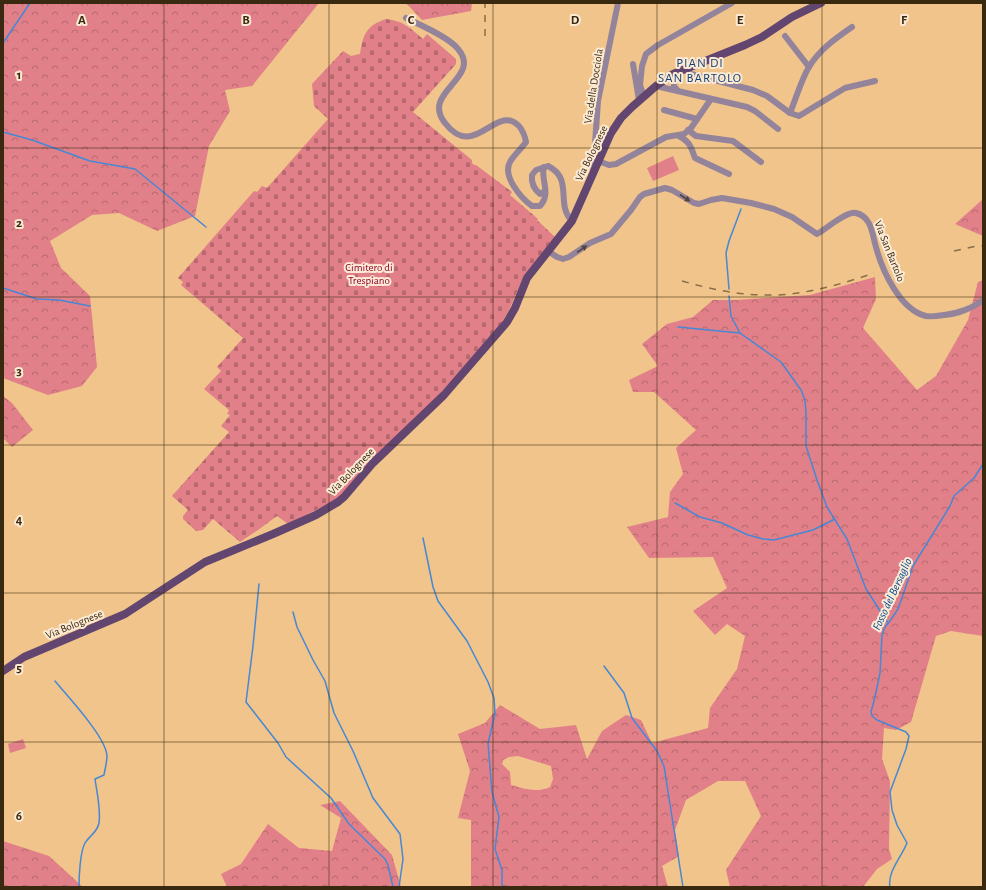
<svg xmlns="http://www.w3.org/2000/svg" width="986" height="890" font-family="'Alegreya Sans',sans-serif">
<defs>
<pattern id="forest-crowns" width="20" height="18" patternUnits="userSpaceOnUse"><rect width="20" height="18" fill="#e2808a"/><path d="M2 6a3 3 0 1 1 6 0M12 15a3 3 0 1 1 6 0" fill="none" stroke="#b8696f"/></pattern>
<pattern id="cemetery-stones" width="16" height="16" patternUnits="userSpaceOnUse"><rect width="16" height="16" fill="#e2808a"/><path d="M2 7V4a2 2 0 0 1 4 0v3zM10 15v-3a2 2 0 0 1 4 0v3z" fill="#b8696f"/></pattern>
</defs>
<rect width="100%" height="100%" fill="#f0c48a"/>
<g fill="url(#forest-crowns)" fill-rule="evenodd">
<path d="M3 3H319L252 86 225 90 230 111 209 146 195 216 157 231 119 213 92 215 50 241 61 268 90 296 97 367 82 386 48 395 3 378Z"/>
<path d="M406 3H472L471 11 422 20Z"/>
<path d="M983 199V236L955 224Z"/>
<path d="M875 277 876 299 863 328 917 390 936 376 968 320 978 282 983 280V636L951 631 936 636 911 722 896 730 884 728 882 759 890 781 889 849 892 859 877 869 863 887H730L726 870 761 816 745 781H718L686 800 675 830 679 856 662 866 668 887H471V820L458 818 470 771 458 734 485 723 500 705 540 729 576 725 587 759 602 731 626 715 641 720 652 743 708 728 710 708 737 669 745 636 727 624 715 635 693 611 727 588 713 557 649 558 627 527 668 517 670 492 683 474 676 448 696 430 654 392H633L629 380 658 366 642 344 667 324 693 317 713 300H736L810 295ZM518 756 551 766 553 779 550 787C537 793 525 789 511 785L510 772 502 764 503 760 509 757Z"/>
<path d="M3 396 12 403 33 430 12 447 3 438Z"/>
<path d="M340 801 392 855 401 887H227L221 874 241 864 268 824 299 848 332 851 341 818 320 805Z"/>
<path d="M3 841 49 856 83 887H3Z"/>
</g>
<path fill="url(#cemetery-stones)" d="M386 19C404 21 410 28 423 39L427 34 456 59V64L413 112 472 160V163L474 165H476L512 192 510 195 538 219 537 220 555 237 523 278 509 310 502 322 492 336 428 407 344 493 336 500 288 524 277 516 258 530 240 542 213 519 203 530 196 531 183 519V516L188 510 172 496 229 432 221 426 230 415 227 414 229 410 204 389 221 371 217 367 243 338 181 285 183 282 178 278 254 191 257 192 262 186 267 188 328 119 314 106 312 84 343 51 351 56 360 54C363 34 366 26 386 19Z"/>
<g fill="#e2808a">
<path d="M673 156 679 170 653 181 647 168Z"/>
<path d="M23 739 26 748 10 753 8 744Z"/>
</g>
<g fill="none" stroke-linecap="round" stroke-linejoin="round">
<g stroke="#4688d5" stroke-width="1.5">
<path d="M3 43 30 3"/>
<path d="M3 132 32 140 90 161 135 169 206 227"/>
<path d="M3 288 37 299 59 300 90 306"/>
<path d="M729 289 726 253 729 241 741 209"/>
<path d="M729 296 731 316 740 333 781 362 801 390 805 400 806 412V446L817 480 827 507 847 539 866 589 888 623"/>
<path d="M678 327 740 333"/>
<path d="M675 503 700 517 722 523 748 535 763 539 774 540 813 530 835 519"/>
<path d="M423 538 433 587 438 601 467 641 488 682 494 698 495 714 488 743 492 792 499 817 495 849 502 870V887"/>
<path d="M259 584 253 646 246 702 278 743 286 757 331 798 349 824 385 859 388 865 393 887"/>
<path d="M293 612 297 627 313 660 325 681 334 713 353 751 373 798 400 834 403 859 399 887"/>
<path d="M604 666 624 693 632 718 657 751 664 766 683 887"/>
<path d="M55 681C68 697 106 737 107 756 107 762 105 769 104 775L95 779C97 793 101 810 99 823 97 833 89 836 85 843 80 852 79 877 79 887"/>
<path d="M890 887C887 872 902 856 907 843L897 825 892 810 890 792 906 749 909 736 906 732 877 720 872 716 871 712 875 697 880 673 882 635 885 627 890 621 898 609 913 566 950 506 954 496 974 478 983 464"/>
</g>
<g stroke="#93839b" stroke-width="6">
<path d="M406 18C420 25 449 37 458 49 483 78 420 92 445 123 475 162 496 102 519 126 523 131 525 136 526 142 521 149 514 155 510 162 502 176 521 198 532 206H540C552 193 540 179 544 167"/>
<path d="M785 36 809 67"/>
<path d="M633 64 639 100"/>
<path d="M685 69 691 74 753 90 767 96 790 113 799 116 845 88 875 81"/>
<path d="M673 74 674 86 678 91"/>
<path d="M656 86 747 107 755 111 778 129"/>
<path d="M644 97 640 85 642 66 646 54 658 45 732 3"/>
<path d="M664 110 697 119"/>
<path d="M790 113C796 99 801 80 809 67 819 50 836 38 852 27"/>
<path d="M688 130 696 136 733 141 761 162"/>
<path d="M679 136C690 142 691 147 695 158L729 174"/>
<path d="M598 161 609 165 616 164 666 137 684 134 691 128 711 99"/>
<path d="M593 172 598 101 618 3"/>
<path d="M545 191 540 194C534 189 531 183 532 175L536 170 548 166C574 179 555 204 572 221"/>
<path d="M548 251 557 257 563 259 569 257 590 243 611 234 631 210 640 197 644 194 665 188 672 190 694 203 699 204 711 200 722 198 751 203 774 209 792 217 817 234C826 229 846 211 856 213 872 217 872 234 876 247 882 270 900 310 926 316 931 317 938 316 944 315 957 314 973 308 983 300"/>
</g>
<path stroke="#624670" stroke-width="8" d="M3 671 24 657 125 614 205 562 273 534 316 515 338 502 344 497 373 463 444 395 507 322 515 308 527 278 572 221 611 133 621 118 632 107 656 86 673 74 745 45 762 37 792 17 821 3"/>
<g stroke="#8b6e47" stroke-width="1.5" stroke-dasharray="7 7" stroke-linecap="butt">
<path d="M485 36V3"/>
<path d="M954 251 977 246H983"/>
<path d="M682 281C710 289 738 295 767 295 802 296 842 284 874 273"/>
</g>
</g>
<defs><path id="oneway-solid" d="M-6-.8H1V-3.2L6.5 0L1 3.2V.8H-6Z"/></defs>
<g fill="#54443a">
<use href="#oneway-solid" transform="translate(685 198) rotate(33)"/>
<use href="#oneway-solid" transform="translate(582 249) rotate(-35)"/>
</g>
<path fill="none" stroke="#392911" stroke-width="1" stroke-opacity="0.55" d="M164 3V887M329 3V887M493 3V887M657 3V887M822 3V887M3 148H983M3 297H983M3 445H983M3 593H983M3 742H983"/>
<g text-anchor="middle" stroke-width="4" stroke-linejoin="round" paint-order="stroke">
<g font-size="11" fill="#392911" stroke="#fcead4">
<text transform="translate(593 86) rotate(-81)" y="4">Via della Docciola</text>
<text transform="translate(591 153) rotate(-64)" y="4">Via Bolognese</text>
<text transform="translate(890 251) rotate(68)" y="4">Via San Bartolo</text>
<text transform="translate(351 471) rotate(-46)" y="4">Via Bolognese</text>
<text transform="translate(74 624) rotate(-22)" y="4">Via Bolognese</text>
</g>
<g font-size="11" fill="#90002f" stroke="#fcead4">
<text x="369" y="271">Cimitero di<tspan x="369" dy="13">Trespiano</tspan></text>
</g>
<g font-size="12" font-style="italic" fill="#014b92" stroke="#fcead4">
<text transform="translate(892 594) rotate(-65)" y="4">Fosso del Bersaglio</text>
</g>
<g font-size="13" letter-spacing="1" fill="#144275" stroke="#fcead4">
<text x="700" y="67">PIAN DI<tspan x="700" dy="15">SAN BARTOLO</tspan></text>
</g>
</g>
<g font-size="13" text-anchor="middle" font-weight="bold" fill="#392911" stroke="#fcead4" stroke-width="4" stroke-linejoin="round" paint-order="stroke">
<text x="82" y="24">A</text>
<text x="246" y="24">B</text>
<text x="411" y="24">C</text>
<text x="575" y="24">D</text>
<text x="740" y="24">E</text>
<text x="904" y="24">F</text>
<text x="19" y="79">1</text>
<text x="19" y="227">2</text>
<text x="19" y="375">3</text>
<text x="19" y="524">4</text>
<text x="19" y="672">5</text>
<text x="19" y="820">6</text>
</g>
<rect width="986" height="890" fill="none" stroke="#392911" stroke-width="8"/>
</svg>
